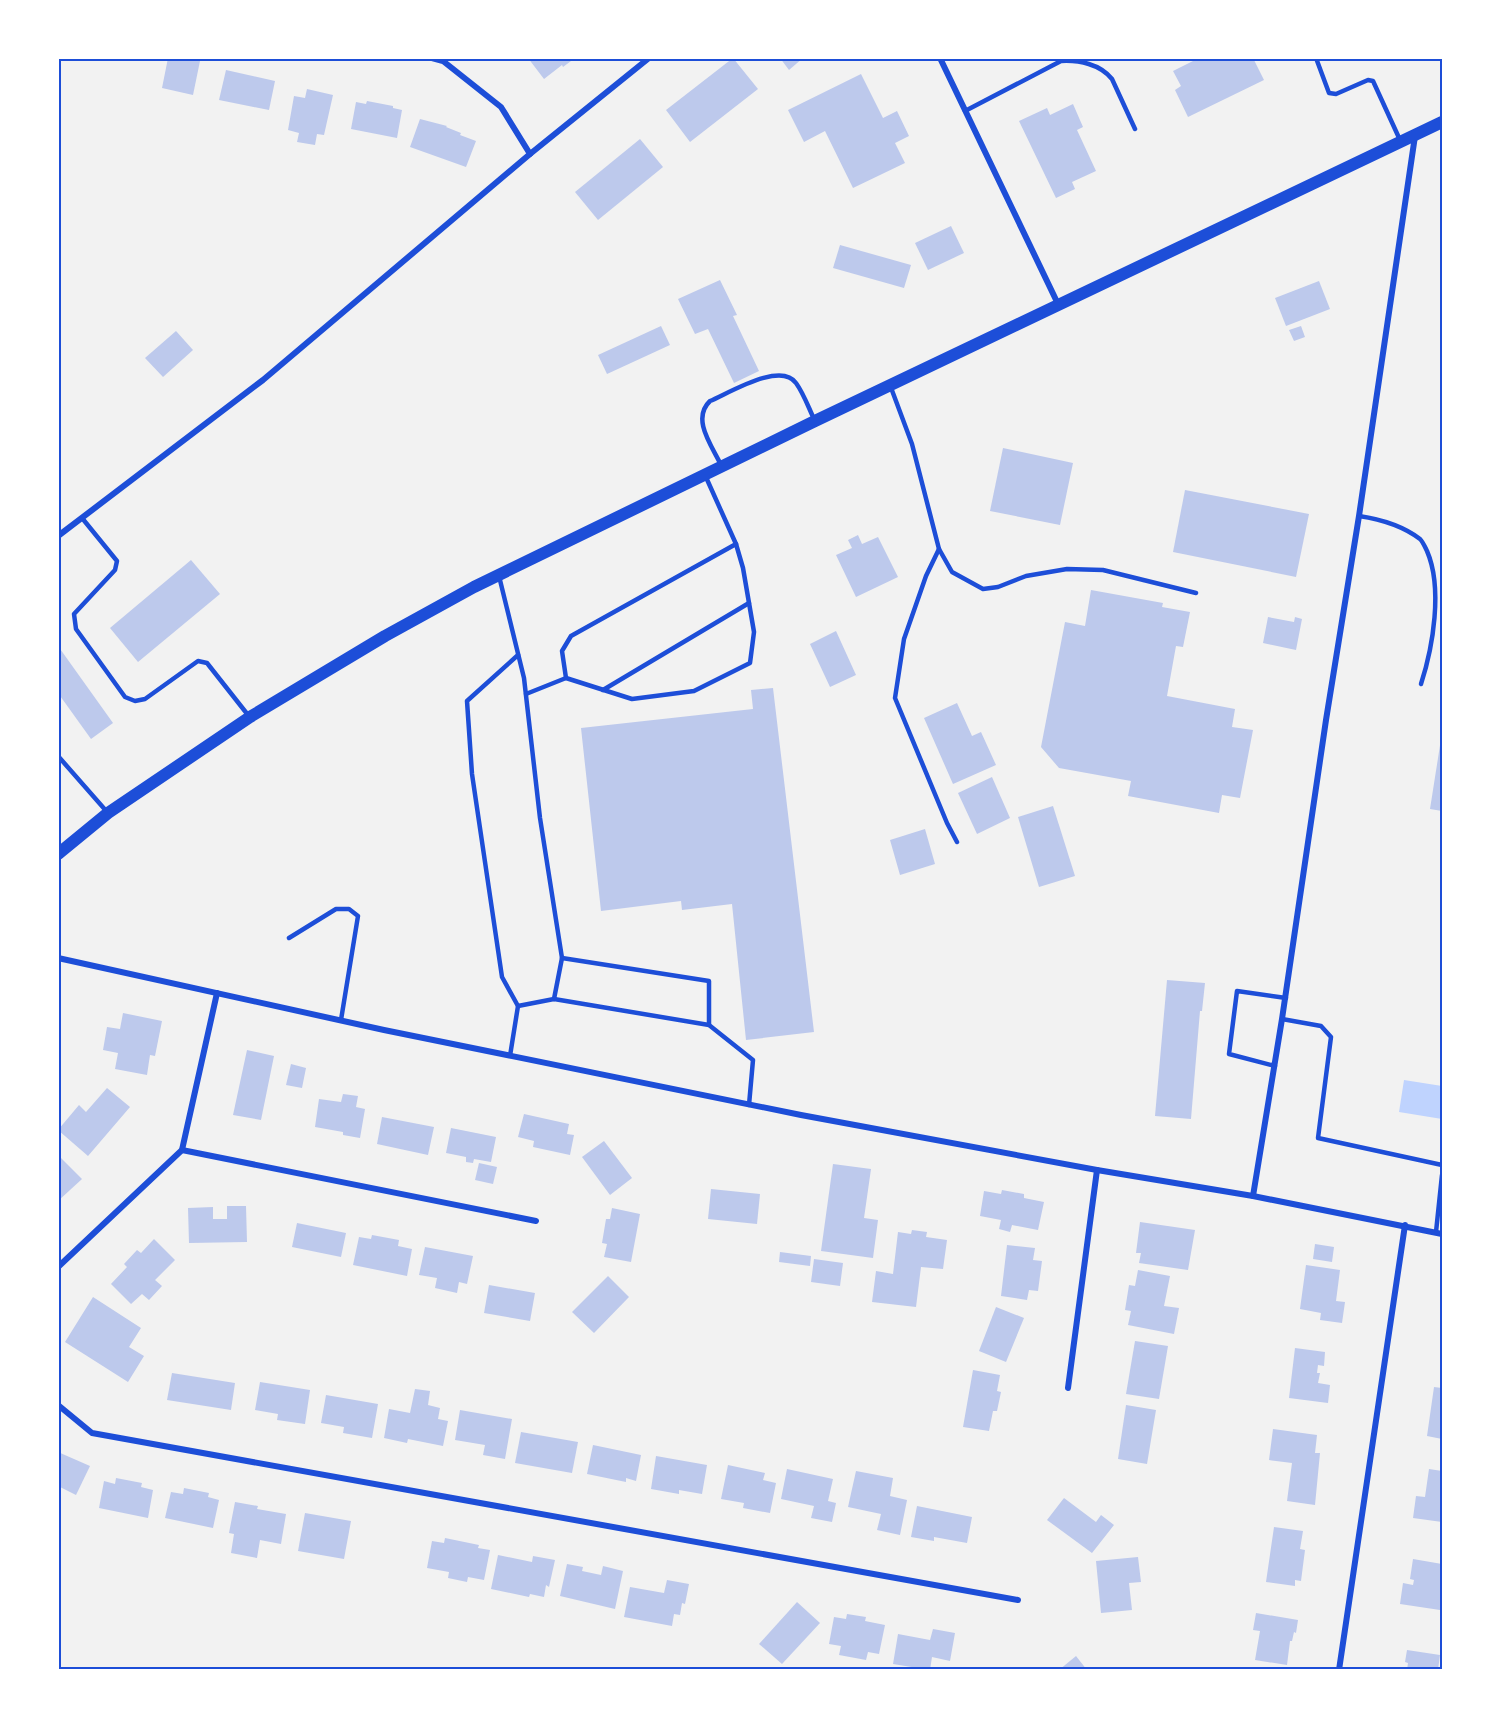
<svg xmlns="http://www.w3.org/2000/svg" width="1501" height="1728" font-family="Lora,serif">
<rect width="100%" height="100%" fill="#f2f2f2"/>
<path fill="#bfd3fe" d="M1404 1080 1442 1086V1119L1399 1112Z"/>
<g fill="#bdc9ec">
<path d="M168 58H189L200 61 193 95 162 88Z"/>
<path d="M528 58H575L563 67 562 65 544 79Z"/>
<path d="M733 58 758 89 690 142 666 110Z"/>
<path d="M780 58H803L789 70Z"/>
<path d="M1199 58H1246L1247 61 1253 58 1264 80 1188 117 1175 90 1181 86 1173 71Z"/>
<path d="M226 70 275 81 269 110 219 100Z"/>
<path d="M861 74 883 118 897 111 909 136 895 143 905 163 853 188 825 131 804 142 788 110Z"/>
<path d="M307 89 333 95 324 135 317 134 315 145 297 142 299 133 288 130 294 96 305 98Z"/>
<path d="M367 101 393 106V108L402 110 397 138 351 129 356 102 366 104Z"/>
<path d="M1073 104 1083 127 1077 130 1096 171 1072 182 1075 189 1056 198 1019 121 1047 108 1050 115Z"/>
<path d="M420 119 447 126 446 127 461 133 460 135 476 141 466 167 410 147Z"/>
<path d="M640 139 663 167 598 220 575 192Z"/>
<path d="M951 226 964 253 928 270 915 243Z"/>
<path d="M840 245 911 265 904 288 833 268Z"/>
<path d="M720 280 737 315 733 316 759 371 734 383 708 329 695 334 678 299Z"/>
<path d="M1319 281 1330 309 1286 326 1275 298Z"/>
<path d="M661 326 670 345 607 374 598 355Z"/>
<path d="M1301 326 1305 337 1294 341 1289 330Z"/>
<path d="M176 331 193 350 163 377 145 358Z"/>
<path d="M1003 448 1073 463 1060 525 990 511Z"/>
<path d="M1185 490 1309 514 1296 577 1173 552Z"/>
<path d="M858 535 862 544 878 537 898 577 856 597 836 555 852 548 848 540Z"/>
<path d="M191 560 220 594 138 662 110 628Z"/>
<path d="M1091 590 1163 603 1162 607 1190 612 1183 647 1176 646 1167 696 1235 709 1232 727 1253 730 1240 798 1222 795 1219 813 1128 796 1131 781 1059 768 1041 747 1065 622 1085 626Z"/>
<path d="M1268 617 1294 622 1295 617 1302 619 1296 650 1263 643Z"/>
<path d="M836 631 856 675 830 687 810 644Z"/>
<path d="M58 646 113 723 91 739 58 693Z"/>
<path d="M773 688 814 1032 746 1040 732 904 682 910 681 901 601 911 581 728 753 709 751 690Z"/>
<path d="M957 703 972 736 981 732 996 765 953 784 924 718Z"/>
<path d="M1441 739H1442V811L1430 809Z"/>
<path d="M992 777 1010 818 977 834 958 793Z"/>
<path d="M1053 806 1075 876 1039 887 1018 817Z"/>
<path d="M925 829 935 864 900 875 890 840Z"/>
<path d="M1167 980 1205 983 1202 1011H1200L1191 1119 1155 1116Z"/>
<path d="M123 1013 162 1021 155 1056 150 1055 147 1075 115 1069 118 1053 103 1050 107 1027 120 1029Z"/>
<path d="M247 1050 274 1056 261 1120 233 1115Z"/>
<path d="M291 1064 306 1068 302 1088 286 1085Z"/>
<path d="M107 1088 130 1107 88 1156 58 1130 79 1105 86 1112Z"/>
<path d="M343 1094 358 1096 356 1107 365 1109 360 1138 343 1135V1132L315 1127 319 1099 341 1102Z"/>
<path d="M524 1114 569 1124 567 1134 574 1135 570 1155 533 1147 534 1141 518 1137Z"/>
<path d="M382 1117 434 1127 428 1155 377 1144Z"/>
<path d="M451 1128 496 1137 491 1162 474 1159 473 1163 466 1162V1157L446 1153Z"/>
<path d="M604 1141 632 1178 610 1195 582 1157Z"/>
<path d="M58 1155 82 1179 58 1201Z"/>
<path d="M479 1163 497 1167 493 1184 475 1180Z"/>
<path d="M833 1164 871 1169 864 1218 878 1220 873 1258 821 1251Z"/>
<path d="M711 1189 760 1194 757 1224 708 1219Z"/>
<path d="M1002 1190 1024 1194V1198L1044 1202 1038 1230 1012 1225 1010 1232 999 1229 1001 1220 980 1216 984 1191 1001 1194Z"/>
<path d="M227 1206H246L247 1242 189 1243 188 1208 213 1207V1219H227Z"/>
<path d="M612 1208 640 1214 631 1262 604 1257 607 1244 602 1243 606 1219H610Z"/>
<path d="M1140 1222 1195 1230 1188 1270 1139 1263 1141 1253H1136Z"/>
<path d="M297 1223 346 1233 341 1257 292 1247Z"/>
<path d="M912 1230 927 1232 926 1237 947 1240 943 1269 921 1267 916 1307 872 1302 876 1271 893 1274 898 1232 911 1234Z"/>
<path d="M372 1235 399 1240 398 1246 412 1249 407 1276 353 1265 359 1237 371 1239Z"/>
<path d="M154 1239 175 1260 155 1280 162 1286 149 1300 142 1294 131 1304 111 1284 127 1267 124 1264 137 1250 141 1253Z"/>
<path d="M1315 1244 1334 1247 1332 1262 1313 1259Z"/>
<path d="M1007 1245 1035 1248 1033 1260 1042 1261 1038 1291 1029 1290 1027 1300 1001 1296Z"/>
<path d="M425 1247 473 1256 467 1284 459 1282 457 1293 435 1288 437 1278 419 1275Z"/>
<path d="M780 1252 811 1256 810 1266 779 1262Z"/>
<path d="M814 1259 843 1263 840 1286 811 1282Z"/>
<path d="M1306 1265 1340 1270 1336 1301 1345 1302 1342 1323 1320 1320 1321 1313 1300 1309Z"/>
<path d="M1138 1270 1170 1276 1164 1306 1179 1308 1174 1334 1128 1325 1131 1311 1125 1310 1129 1285 1135 1286Z"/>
<path d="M608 1276 629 1297 594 1333 572 1312Z"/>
<path d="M489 1285 535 1293 530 1321 484 1313Z"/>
<path d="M93 1297 141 1328 129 1347 144 1356 128 1382 65 1342Z"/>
<path d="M996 1307 1024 1318 1006 1362 979 1351Z"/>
<path d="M1135 1341 1168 1346 1159 1399 1126 1394Z"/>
<path d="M1295 1348 1325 1352 1324 1366 1318 1365 1317 1373H1320L1318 1383 1330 1385 1328 1403 1289 1398Z"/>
<path d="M973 1370 1000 1375 997 1391 1001 1392 997 1411H993L989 1431 963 1427Z"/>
<path d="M172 1373 235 1383 231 1410 167 1400Z"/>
<path d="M260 1382 310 1390 305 1424 277 1420 278 1414 255 1410Z"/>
<path d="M1434 1387 1442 1388V1439L1427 1436Z"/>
<path d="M415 1389 430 1391 428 1405 440 1408 438 1419 448 1421 443 1446 408 1439 407 1443 384 1438 389 1409 410 1413Z"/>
<path d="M326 1395 378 1404 372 1438 343 1433 344 1427 321 1423Z"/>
<path d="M1126 1405 1156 1410 1147 1464 1118 1459Z"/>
<path d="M460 1410 512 1419 505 1459 483 1455 485 1445 455 1440Z"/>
<path d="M1273 1429 1317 1435 1315 1453H1320L1315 1505 1287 1501 1292 1463 1269 1460Z"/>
<path d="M521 1432 578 1442 572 1473 515 1463Z"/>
<path d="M593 1445 641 1455 636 1481 626 1478V1482L587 1474Z"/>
<path d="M58 1452 90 1466 76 1495 58 1486Z"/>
<path d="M656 1456 707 1465 702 1494 679 1490V1494L651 1489Z"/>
<path d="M728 1465 765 1473 763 1480 776 1483 770 1513 743 1508 744 1503 721 1499Z"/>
<path d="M787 1469 833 1479 828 1501 836 1503 832 1522 811 1518 814 1506 781 1499Z"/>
<path d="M1429 1469 1442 1471V1522L1413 1518 1416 1496 1425 1497Z"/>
<path d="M856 1471 893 1478 890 1496 907 1500 900 1535 877 1530 881 1514 848 1507Z"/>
<path d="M116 1478 142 1483 141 1487 153 1490 148 1518 99 1508 104 1481 115 1484Z"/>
<path d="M184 1488 209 1493 208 1497 219 1500 213 1528 165 1518 171 1492 183 1494Z"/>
<path d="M1064 1498 1096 1522 1101 1515 1114 1525 1092 1553 1047 1520Z"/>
<path d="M235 1502 258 1506 257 1509 286 1514 281 1544 260 1540 257 1558 231 1553 234 1534 229 1533Z"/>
<path d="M917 1506 972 1517 967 1543 934 1537V1541L911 1537Z"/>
<path d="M305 1513 351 1521 344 1559 298 1551Z"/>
<path d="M1274 1527 1303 1531 1300 1549 1305 1550 1301 1581 1295 1580V1586L1266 1582Z"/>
<path d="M445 1538 479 1545 478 1548 490 1550 484 1580 468 1577 467 1582 448 1578 449 1572 427 1568 432 1541 444 1543Z"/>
<path d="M498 1555 532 1562 533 1556 555 1560 549 1587 546 1585 544 1597 530 1594 529 1597 491 1589Z"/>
<path d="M1138 1557 1141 1582 1129 1583 1132 1610 1101 1613 1096 1561Z"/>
<path d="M1413 1559 1442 1564V1592L1440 1610 1400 1604 1403 1583 1413 1585 1414 1580 1410 1579Z"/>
<path d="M567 1564 583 1567 582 1571 601 1575 603 1566 623 1571 615 1609 560 1596Z"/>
<path d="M667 1580 689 1584 685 1604 682 1603 680 1615 674 1614 672 1626 624 1617 630 1587 664 1593Z"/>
<path d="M797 1602 820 1623 782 1664 759 1644Z"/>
<path d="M1256 1613 1298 1620 1296 1633 1294 1632 1292 1641H1290L1287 1665 1255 1660 1260 1631 1253 1630Z"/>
<path d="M847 1614 866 1617 865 1621 885 1625 879 1654 868 1652 866 1660 839 1655 841 1646 829 1644 834 1617 846 1619Z"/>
<path d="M933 1629 955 1633 950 1661 932 1657 930 1670 893 1664 898 1634 930 1640Z"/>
<path d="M1407 1650 1440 1655 1438 1670H1407L1408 1663 1405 1662Z"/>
<path d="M1076 1656 1087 1670H1059Z"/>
</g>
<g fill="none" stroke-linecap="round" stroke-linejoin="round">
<g stroke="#1d4ed8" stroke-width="4.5">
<path d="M1316 58 1329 93 1336 94 1368 80 1373 81 1400 140"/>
<path d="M965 111 1061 61C1079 60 1100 64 1112 79L1135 129"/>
<path d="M890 385 912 444 939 549 926 576 904 639 895 698 947 823 957 842"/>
<path d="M721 465C712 446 691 419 710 401 729 393 781 361 796 383 804 394 809 409 815 421"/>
<path d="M705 475 736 544"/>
<path d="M1359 516C1379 519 1403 526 1420 539 1423 542 1425 547 1427 551 1443 588 1433 647 1421 684"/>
<path d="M82 518 117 561 115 570 74 614 76 629 125 697 135 701 145 699 198 661 207 663 248 715"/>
<path d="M736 544 743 568 754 632 750 663 694 691 632 699 566 678 562 651 571 636Z"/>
<path d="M939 549 952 572 983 589 998 587 1026 576 1067 569 1103 570 1196 593"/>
<path d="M499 576 524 678 540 818 562 958 554 999"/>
<path d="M603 690 749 603"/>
<path d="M526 694 566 678"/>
<path d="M58 756 108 813"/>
<path d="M289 938 336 909H349L358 916 341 1020"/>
<path d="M562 958 709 981V1025"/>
<path d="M518 1006 554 999 709 1025 753 1060 749 1105"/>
<path d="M1282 1019 1321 1026 1331 1037 1318 1138 1442 1165"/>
<path d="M510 1056 518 1006 502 977 472 774 467 701 518 655"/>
<path d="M1275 1066 1229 1054 1237 991 1286 998"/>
<path d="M1436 1232 1442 1175"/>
</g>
<g stroke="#1d4ed8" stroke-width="6">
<path d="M432 58 443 61 501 107 530 154"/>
<path d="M940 58 1058 304"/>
<path d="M58 536 263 380 530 154 649 58"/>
<path d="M58 958 384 1030 801 1115 1097 1170 1253 1196 1442 1234"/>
<path d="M182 1150 536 1221"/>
<path d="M1253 1196 1282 1019 1326 720 1359 516 1415 136"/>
<path d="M58 1267 182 1150 217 993"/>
<path d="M1068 1388 1097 1170"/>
<path d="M58 1405 92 1433 1018 1600"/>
<path d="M1339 1670 1405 1225"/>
</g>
<path stroke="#1d4ed8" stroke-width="12" d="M58 854 108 813 250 717 385 636 474 587 815 421 1442 122"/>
</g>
<rect width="1501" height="1728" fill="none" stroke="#ffffff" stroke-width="120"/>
<rect x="60" y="60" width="1381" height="1608" fill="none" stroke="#1d4ed8" stroke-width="2"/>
</svg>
